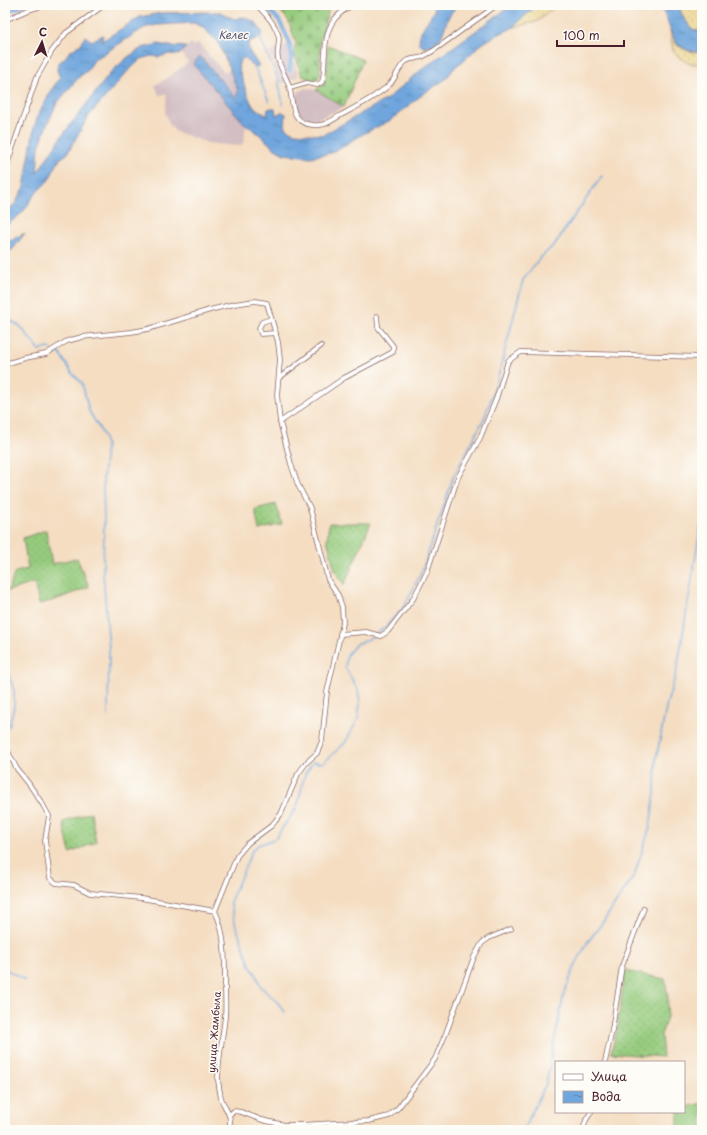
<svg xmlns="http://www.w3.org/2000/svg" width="707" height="1135" font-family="'Playpen Sans',sans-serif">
<defs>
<pattern id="grass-dots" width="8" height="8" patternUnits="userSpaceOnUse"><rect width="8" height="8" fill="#95cb7d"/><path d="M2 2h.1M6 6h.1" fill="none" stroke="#82ae6c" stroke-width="1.8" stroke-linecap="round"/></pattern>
<pattern id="sand-dots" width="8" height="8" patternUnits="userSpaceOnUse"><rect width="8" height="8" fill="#eeda9e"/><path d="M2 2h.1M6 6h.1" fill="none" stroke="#cebb88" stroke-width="1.8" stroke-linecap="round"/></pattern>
<pattern id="cemetery-stones" width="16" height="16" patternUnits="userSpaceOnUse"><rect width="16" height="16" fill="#95cb7d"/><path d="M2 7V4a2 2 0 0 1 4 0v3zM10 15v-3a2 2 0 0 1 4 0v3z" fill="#82ae6c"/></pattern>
<pattern id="water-ripples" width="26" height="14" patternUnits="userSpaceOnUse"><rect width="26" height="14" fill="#6fa6dd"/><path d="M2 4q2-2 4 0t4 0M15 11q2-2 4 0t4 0" fill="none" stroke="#5d87b3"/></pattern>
</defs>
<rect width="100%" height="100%" fill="#fdfcf7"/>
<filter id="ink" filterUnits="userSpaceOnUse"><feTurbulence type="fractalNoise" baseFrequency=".025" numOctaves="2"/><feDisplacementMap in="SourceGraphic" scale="8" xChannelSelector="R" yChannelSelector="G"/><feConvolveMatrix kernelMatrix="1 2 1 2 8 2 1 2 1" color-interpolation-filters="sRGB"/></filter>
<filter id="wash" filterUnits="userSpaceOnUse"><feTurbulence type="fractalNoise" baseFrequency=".012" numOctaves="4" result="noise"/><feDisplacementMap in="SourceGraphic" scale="16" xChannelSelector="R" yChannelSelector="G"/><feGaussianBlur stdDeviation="0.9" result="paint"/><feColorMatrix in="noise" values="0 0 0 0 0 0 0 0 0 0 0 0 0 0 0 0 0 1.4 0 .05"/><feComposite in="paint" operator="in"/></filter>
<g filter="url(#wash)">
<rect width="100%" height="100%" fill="#f4ddc1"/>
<g fill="#d2bec3">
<path d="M191 43 194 46 198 43 224 72 230 69 238 92 236 98 201 56 193 64 246 124 244 140 242 145 238 146 208 143 176 132 170 126 165 113 167 94 159 95 155 85 164 80 189 62 180 53Z"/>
<path d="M287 45 299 76 281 84 270 52Z"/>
<path d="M306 88 316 90 344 107 318 119 305 118 298 113 295 103 298 92Z"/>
</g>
<g fill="url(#grass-dots)" stroke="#707554">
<path d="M276 504 282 524 259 530 255 509Z"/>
<path d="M329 523H371L344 585 335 570 327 540Z"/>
<path d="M46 530 52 564 77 558 89 587 55 600 39 604 34 583 8 591 15 572 28 569 23 538Z"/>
<path d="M91 812 96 842 70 853 63 822Z"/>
<path d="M625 971 665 979 668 998 667 1017 661 1035 663 1057 611 1053 617 1029Z"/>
<path d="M702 1103V1130H678V1112H684V1108Z"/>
</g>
<g fill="url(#sand-dots)" stroke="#9c7c64">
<path d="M537 5H557L538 21 512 28Z"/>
<path d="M678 5H702V32L692 29 683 17Z"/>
<path d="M670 30 677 45 688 51 702 53V64H690L680 58 673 50Z"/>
</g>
<g fill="url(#cemetery-stones)" stroke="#707554">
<path d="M275 5 330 6 320 40V75L316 81 302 76 294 53 296 43 288 20Z"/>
<path d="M328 45 363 60 344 107 316 90C331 81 326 60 328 45Z"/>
</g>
<g fill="url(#water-ripples)" stroke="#5c6284">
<path d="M434 5H457L449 16 441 38 435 44 424 48 419 43 420 33 434 11Z"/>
<path d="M512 5H537L512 28 493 37 479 46 464 60 455 67 446 79 423 94 391 120 363 134 331 153 311 157 284 154 275 149 259 134 243 122 193 64 200 56 236 98 238 91 228 65 218 42 202 27 194 23 157 25 144 28 94 60 87 71 79 77 57 103 47 125 39 147 37 173 61 137 112 71 128 57 142 48 159 44 168 46 186 47 179 55 169 54 159 57 151 56 141 59 127 72 88 117 67 154 60 159 48 181 35 194 23 212 5 227V212L15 204 24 188 34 127 39 113 54 86 60 78 57 70 58 63 65 58 69 52 81 44 85 36 92 41 103 35 102 41 140 17 161 13 220 12 234 19 244 17 255 22 263 33 259 38 248 42 249 51 259 66 253 67 245 58 241 59 238 66C242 77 247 97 253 106 255 108 264 113 267 116L268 109 271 108H275L276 115 282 112 286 114 285 127 294 133 323 135 353 118 387 99 421 70Z"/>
<path d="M657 5H678L683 17 692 29 702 32V53C676 49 675 45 667 20 665 14 663 9 657 5Z"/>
<path d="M25 233 13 249 5 256V243Z"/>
</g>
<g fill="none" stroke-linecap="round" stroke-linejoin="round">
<g stroke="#6fa6dd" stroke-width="1.5">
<path d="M259 35 278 79 283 105"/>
<path d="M254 65 269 102"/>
<path d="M5 318 20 326 39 350 49 348 51 349"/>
<path d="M54 351 60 354 72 373 82 383 89 411 102 433 106 444 103 481 104 521 103 573 109 649 108 716"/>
<path d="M376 634 385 627 404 607 422 571 454 475 484 419 497 381 523 280 539 259 555 244 602 176"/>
<path d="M5 665 14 690V707L9 727"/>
<path d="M5 969 25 980"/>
<path d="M285 1012 278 1003 261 987 256 974 251 967 236 926 230 902 252 851 258 845 275 839 297 807 305 774 313 762 323 763 345 743 358 719 360 703 358 690 345 667 347 655 356 644 367 640 373 636"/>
<path d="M523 1130 546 1084 564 993 575 966 587 943 603 922 634 876 650 827 655 793 656 760 667 703 677 670 702 518"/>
</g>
<g stroke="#6fa6dd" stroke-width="4.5">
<path d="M264 5 279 20 289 41 292 58 289 70"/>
<path d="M5 13 23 5"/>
</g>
</g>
</g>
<g filter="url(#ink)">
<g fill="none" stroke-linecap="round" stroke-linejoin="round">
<defs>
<g id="street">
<path d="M257 5C265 14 274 22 278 34 281 42 276 50 278 58 280 68 286 76 289 86 294 102 289 123 313 125 317 126 321 125 325 124 330 122 336 118 341 115 356 107 378 96 390 84 396 78 398 68 405 62 409 58 417 59 422 57 426 55 429 53 433 51L497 5"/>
<path d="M5 20 28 10 45 5"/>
<path d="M290 88 307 83 317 85 322 82C325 72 324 63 325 53 326 30 331 16 353 5"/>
<path d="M5 170 37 77 52 51 66 33 104 5"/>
<path d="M271 319 262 322 259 328 261 334 276 333"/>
<path d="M5 364 25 358 46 354 67 341 82 337 131 332 148 329 210 310 234 304 255 301 267 303 278 342 280 360 277 395 280 422 291 464 298 485 310 508 328 580 338 595 342 607 343 623 327 692 322 741 317 753 306 763 298 774 281 814 271 826 248 843 237 856 215 911"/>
<path d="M279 378 321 346"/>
<path d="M280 422 344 378 393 352V346L378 327 377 316"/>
<path d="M340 634 366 632 381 636 388 631 413 599 427 572 458 477 480 438 496 399 508 361 521 352 702 357"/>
<path d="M5 746 17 769 29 784 43 805 49 816 45 841 50 878 56 883 74 885 90 893 141 898 215 911"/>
<path d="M215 911C226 933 225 961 225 986 225 996 226 1006 225 1016 223 1037 218 1059 218 1080 219 1086 220 1093 221 1098 225 1110 234 1117 228 1130"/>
<path d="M605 1062 612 1030 622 966 644 908"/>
<path d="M229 1115 234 1111 241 1112 262 1120 285 1125H301L369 1121 389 1116 398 1108 435 1059 446 1033 474 957 482 943 489 938 511 929"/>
<path d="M583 1130 586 1120 591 1112"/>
</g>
</defs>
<use href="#street" stroke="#866260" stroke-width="5.5"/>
<use href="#street" stroke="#fff" stroke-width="4"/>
</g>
</g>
<g text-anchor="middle" stroke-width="3" stroke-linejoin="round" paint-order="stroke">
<g font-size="10" fill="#4a1f2b" stroke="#fdfcf7">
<text transform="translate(214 1032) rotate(-86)" y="4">улица Жамбыла</text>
</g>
<g font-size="11" font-style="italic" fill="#595572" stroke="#fdfcf7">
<text x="233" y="39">Келес</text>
</g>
</g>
<rect width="707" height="1135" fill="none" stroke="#fdfcf7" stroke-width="20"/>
<rect x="555" y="1061" width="130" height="52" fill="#fdfcf7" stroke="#b5a4a5"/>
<rect x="563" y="1074" width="20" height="6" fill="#ffffff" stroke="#b5a4a5"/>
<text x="591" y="1081" font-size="12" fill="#4a1f2b">Улица</text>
<rect x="563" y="1091" width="20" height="12" fill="url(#water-ripples)" stroke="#b5a4a5"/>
<text x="591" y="1101" font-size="12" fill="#4a1f2b">Вода</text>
<g transform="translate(42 42) rotate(5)" stroke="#fdfcf7" stroke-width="3" paint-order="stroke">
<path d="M0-3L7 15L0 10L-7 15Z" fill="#4a1f2b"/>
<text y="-6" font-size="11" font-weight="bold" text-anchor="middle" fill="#4a1f2b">С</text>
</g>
<path d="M557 40v6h67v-6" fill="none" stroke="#4a1f2b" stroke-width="2"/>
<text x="563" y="40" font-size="12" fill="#4a1f2b" stroke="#fdfcf7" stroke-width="3" paint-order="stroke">100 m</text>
</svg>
